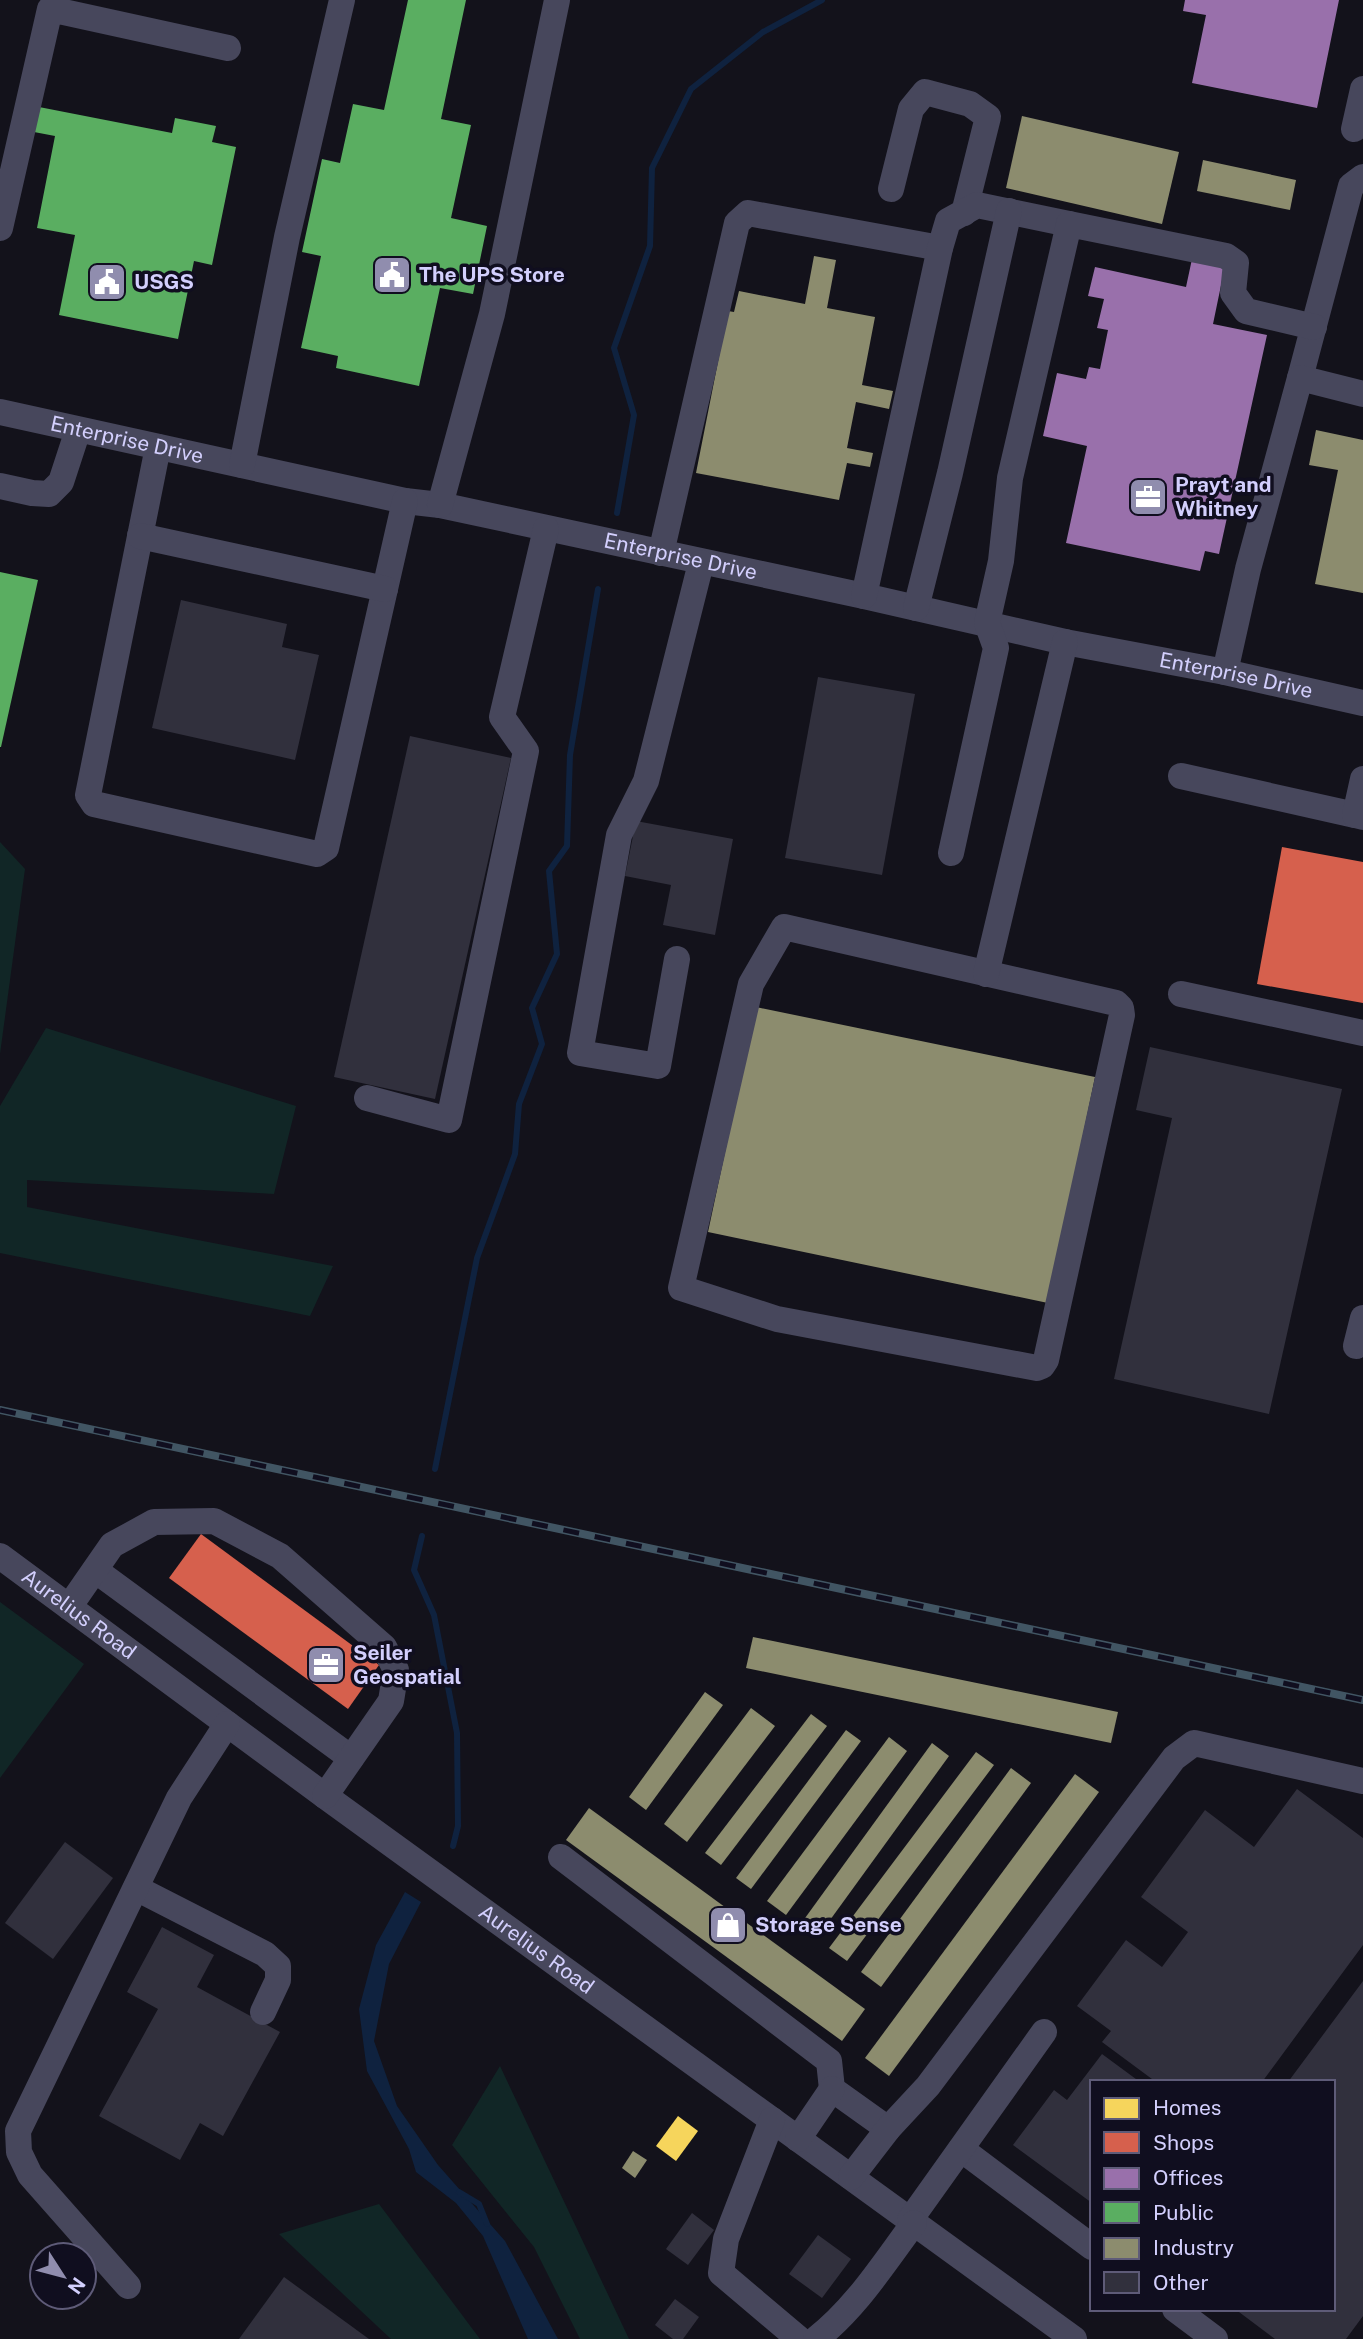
<svg xmlns="http://www.w3.org/2000/svg" width="1363" height="2339" font-family="'Public Sans',sans-serif">
<rect width="100%" height="100%" fill="#13121b"/>
<g fill="#112626">
<path d="M0 842 25 869 0 1054Z"/>
<path d="M46 1028 296 1106 274 1194 27 1180V1207L333 1266 310 1316 0 1253V1106Z"/>
<path d="M0 1602 84 1664 0 1778Z"/>
<path d="M500 2066 629 2339H580L534 2247 452 2145Z"/>
<path d="M379 2204 480 2339H391L279 2234Z"/>
</g>
<path fill="#0f223f" d="M405 1892 421 1902 389 1964 374 2041 397 2106 438 2165 505 2241 558 2339H528L483 2236 456 2203 416 2172 409 2149 367 2071 359 2009 376 1945Z"/>
<path fill="#f6d55c" d="M678 2116 698 2131 676 2161 656 2146Z"/>
<g fill="#d6604d">
<path d="M1282 847 1363 862V1003L1257 984Z"/>
<path d="M201 1534 379 1665 348 1709 169 1578Z"/>
</g>
<g fill="#9970ab">
<path d="M1185 0H1339L1317 108 1192 83 1206 15 1183 11Z"/>
<path d="M1192 259 1225 266 1213 324 1267 335 1219 554 1205 551 1200 571 1066 543 1087 446 1043 436 1057 373 1086 379 1089 367 1100 369 1108 330 1097 328 1104 299 1088 296 1095 267 1186 287Z"/>
</g>
<g fill="#5aae61">
<path d="M408 0H466L441 119 471 125 451 218 487 226 473 294 440 288 419 386 336 368 338 356 301 348 321 256 302 252 322 159 340 163 353 104 384 110Z"/>
<path d="M39 107 172 133 175 118 216 126 212 142 236 147 212 265 194 261 178 339 59 315 75 235 37 228 55 136 34 132Z"/>
<path d="M0 572 38 580 1 747H0Z"/>
</g>
<g fill="#8c8c6e">
<path d="M1022 116 1179 152 1162 224 1006 188Z"/>
<path d="M1203 160 1296 180 1290 210 1197 191Z"/>
<path d="M814 256 836 260 827 308 875 317 862 385 893 391 889 409 856 402 847 448 873 453 870 467 847 463 839 500 696 473 728 311 734 312 739 291 805 304Z"/>
<path d="M1316 430 1363 440V593L1315 584 1338 470 1309 465Z"/>
<path d="M756 1007 1095 1077 1048 1303 708 1232Z"/>
<path d="M753 1637 1118 1712 1111 1743 746 1668Z"/>
<path d="M705 1692 723 1705 646 1810 629 1797Z"/>
<path d="M751 1708 775 1726 687 1842 664 1824Z"/>
<path d="M811 1714 827 1726 721 1865 705 1853Z"/>
<path d="M846 1730 861 1741 751 1889 736 1878Z"/>
<path d="M889 1737 907 1751 786 1915 767 1901Z"/>
<path d="M932 1743 949 1756 817 1938 800 1925Z"/>
<path d="M976 1752 994 1765 847 1961 829 1948Z"/>
<path d="M1011 1768 1031 1783 881 1987 861 1972Z"/>
<path d="M1075 1774 1099 1792 889 2076 865 2058Z"/>
<path d="M589 1808 865 2009 842 2041 566 1840Z"/>
<path d="M633 2151 647 2160 635 2178 622 2168Z"/>
</g>
<g fill="none" stroke-linecap="round" stroke-linejoin="round">
<g stroke="#0f223f" stroke-width="6">
<path d="M617 513 634 415 614 348 650 246 652 168 691 89 763 32 822 0"/>
<path d="M435 1469 477 1258 515 1154 519 1104 542 1044 532 1008 557 954 549 871 567 846 570 755 598 589"/>
<path d="M422 1536 414 1570 434 1615 457 1733 458 1826 453 1846"/>
<path d="M459 2192 479 2204 487 2224"/>
</g>
</g>
<g fill="#31303d">
<path d="M181 600 287 624 282 647 319 655 295 760 152 728Z"/>
<path d="M818 677 915 694 882 875 785 858Z"/>
<path d="M410 736 511 758 435 1099 334 1077Z"/>
<path d="M636 821 733 839 715 935 663 925 671 885 625 876Z"/>
<path d="M1150 1047 1342 1089 1269 1414 1114 1379 1172 1118 1136 1110Z"/>
<path d="M1297 1789 1363 1838V1945L1262 2082H1156L1102 2042 1111 2031 1077 2006 1126 1940 1162 1967 1188 1932 1141 1897 1205 1810 1254 1847Z"/>
<path d="M65 1842 113 1878 53 1959 5 1923Z"/>
<path d="M162 1927 214 1955 197 1987 280 2032 223 2136 200 2123 180 2160 99 2116 158 2009 127 1992Z"/>
<path d="M1363 1981V2316L1346 2339H1275L1235 2309H1333V2082H1288Z"/>
<path d="M1102 2054 1140 2082H1092V2203L1013 2145 1054 2090 1067 2100Z"/>
<path d="M692 2213 714 2230 688 2265 666 2249Z"/>
<path d="M818 2235 851 2259 822 2298 789 2274Z"/>
<path d="M284 2277 369 2339H239Z"/>
<path d="M675 2299 699 2317 683 2339H673L655 2325Z"/>
</g>
<g fill="none" stroke-linecap="round" stroke-linejoin="round">
<g stroke="#47475c" stroke-width="26">
<path d="M1354 129 1363 89"/>
<path d="M891 189 911 109 925 92 970 104 988 117 964 213"/>
<path d="M0 228 50 9 228 48"/>
<path d="M1300 378 1351 186 1363 177"/>
<path id="s1" d="M0 412 405 501 440 505 864 596 1065 642 1225 672 1363 703"/>
<path d="M158 447 88 795 94 804 317 854 326 848 405 501"/>
<path d="M242 465 287 237 342 0"/>
<path d="M0 486 32 493 49 494 61 482 78 430"/>
<path d="M440 505 492 314 557 0"/>
<path d="M140 536 385 589"/>
<path d="M661 553 737 223 748 213 940 248"/>
<path d="M864 596 940 248 948 221 977 205 1069 224"/>
<path d="M916 608 950 473 1009 211"/>
<path d="M1225 672 1248 569 1300 378 1363 394"/>
<path d="M1181 776 1355 815"/>
<path d="M1363 779 1355 815 1363 817"/>
<path d="M951 853 996 648 987 623 1001 561 1010 478 1069 224 1226 256 1236 263 1233 293 1246 311 1314 327"/>
<path d="M784 927 1116 1003 1121 1008 1122 1015 1046 1360 1042 1366 1037 1368 777 1319 681 1288 751 984Z"/>
<path d="M677 959 658 1066 580 1053 619 835 646 781 701 563"/>
<path d="M986 974 1065 642"/>
<path d="M1181 994 1363 1033"/>
<path d="M367 1098 449 1120 526 751 502 717 546 529"/>
<path d="M1356 1346 1363 1318"/>
<path id="s2" d="M0 1556 325 1796 1074 2339"/>
<path d="M95 1570 351 1758"/>
<path d="M69 1607 112 1545 154 1522 214 1521 280 1556 384 1647 396 1670 391 1701 325 1796"/>
<path d="M561 1857 829 2061 832 2089 888 2129"/>
<path d="M136 1888 265 1954 278 1966V1980L263 2012"/>
<path d="M772 2120 726 2239 721 2273 799 2339"/>
<path d="M798 2139 832 2089"/>
<path d="M961 2149 1092 2247"/>
<path d="M851 2177 888 2129 928 2086 1174 1758 1194 1743 1363 1781"/>
<path d="M910 2220 1044 2032"/>
<path d="M128 2286 30 2175 19 2152 18 2131 179 1798 227 1724"/>
<path d="M1175 2309 1215 2339"/>
<path d="M816 2339C856 2308 884 2263 914 2223"/>
</g>
<defs>
<path id="rail" d="M0 1410 1363 1700"/>
</defs>
<use href="#rail" stroke="#415563" stroke-width="8"/>
<use href="#rail" stroke="#100e1f" stroke-width="5" stroke-dasharray="16" stroke-linecap="butt"/>
</g>
<defs>
<symbol id="civic-square" viewBox="-11 -11 22 22"><rect x="-9" y="-9" width="18" height="18" rx="4" fill="#908dae" stroke="#100e1f"/><path d="M-.6-6.5H3V-4.5H.6V-3L4-1V1h2V6H-6V1h2V-1L-.6-3ZM-1.2 2.5V6h2.4V2.5Z" fill="#fff"/></symbol>
<symbol id="office-square" viewBox="-11 -11 22 22"><rect x="-9" y="-9" width="18" height="18" rx="4" fill="#908dae" stroke="#100e1f"/><path d="M-6-3h4V-5.5h4V-3h4V5H-6ZM-1-4.5V-3h2v-1.5ZM-6 0V1H6V0Z" fill="#fff"/></symbol>
<symbol id="shop-square" viewBox="-11 -11 22 22"><rect x="-9" y="-9" width="18" height="18" rx="4" fill="#908dae" stroke="#100e1f"/><path d="M-5-2.5h2.3a2.7 3.5 0 0 1 5.4 0H5L5.5 6h-11ZM-1.5-2.5h3a1.5 2.3 0 0 0-3 0Z" fill="#fff"/></symbol>
</defs>
<g fill-rule="evenodd">
<use href="#civic-square" x="370" y="253" width="44" height="44"/>
<use href="#civic-square" x="85" y="260" width="44" height="44"/>
<use href="#office-square" x="1126" y="475" width="44" height="44"/>
<use href="#office-square" x="304" y="1643" width="44" height="44"/>
<use href="#shop-square" x="706" y="1903" width="44" height="44"/>
</g>
<g text-anchor="middle" stroke-width="7" stroke-linejoin="round" paint-order="stroke">
<g font-size="21" font-weight="bold" fill="#d3cffd" stroke="#100e1f" text-anchor="start">
<text x="419" y="282">The UPS Store</text>
<text x="134" y="289">USGS</text>
<text x="1175" y="492">Prayt and<tspan x="1175" dy="24">Whitney</tspan></text>
<text x="353" y="1660">Seiler<tspan x="353" dy="24">Geospatial</tspan></text>
<text x="755" y="1932">Storage Sense</text>
</g>
<g font-size="21" fill="#d3cffd" stroke="#100e1f">
<text dy="7" stroke="none"><textPath href="#s1" startOffset="130">Enterprise Drive</textPath></text>
<text dy="7" stroke="none"><textPath href="#s1" startOffset="696">Enterprise Drive</textPath></text>
<text dy="7" stroke="none"><textPath href="#s1" startOffset="1264">Enterprise Drive</textPath></text>
<text dy="7" stroke="none"><textPath href="#s2" startOffset="98">Aurelius Road</textPath></text>
<text dy="7" stroke="none"><textPath href="#s2" startOffset="665">Aurelius Road</textPath></text>
</g>
</g>
<rect x="1090" y="2080" width="245" height="231" fill="#100e1f" stroke="#5e5b78" stroke-width="2"/>
<rect x="1104" y="2098" width="35" height="21" fill="#f6d55c" stroke="#5e5b78" stroke-width="2"/>
<text x="1153" y="2115" font-size="21" fill="#d3cffd">Homes</text>
<rect x="1104" y="2132" width="35" height="21" fill="#d6604d" stroke="#5e5b78" stroke-width="2"/>
<text x="1153" y="2150" font-size="21" fill="#d3cffd">Shops</text>
<rect x="1104" y="2168" width="35" height="21" fill="#9970ab" stroke="#5e5b78" stroke-width="2"/>
<text x="1153" y="2185" font-size="21" fill="#d3cffd">Offices</text>
<rect x="1104" y="2202" width="35" height="21" fill="#5aae61" stroke="#5e5b78" stroke-width="2"/>
<text x="1153" y="2220" font-size="21" fill="#d3cffd">Public</text>
<rect x="1104" y="2238" width="35" height="21" fill="#8c8c6e" stroke="#5e5b78" stroke-width="2"/>
<text x="1153" y="2255" font-size="21" fill="#d3cffd">Industry</text>
<rect x="1104" y="2272" width="35" height="21" fill="#31303d" stroke="#5e5b78" stroke-width="2"/>
<text x="1153" y="2290" font-size="21" fill="#d3cffd">Other</text>
<g transform="translate(63 2276) rotate(126)"><circle r="33" fill="#100e1f" stroke="#5e5b78" stroke-width="2"/>
<path d="M0-5L12 26L0 18L-12 26Z" fill="#908dae"/>
<text y="-10" font-size="19" font-weight="bold" text-anchor="middle" fill="#d3cffd">N</text>
</g>
</svg>
